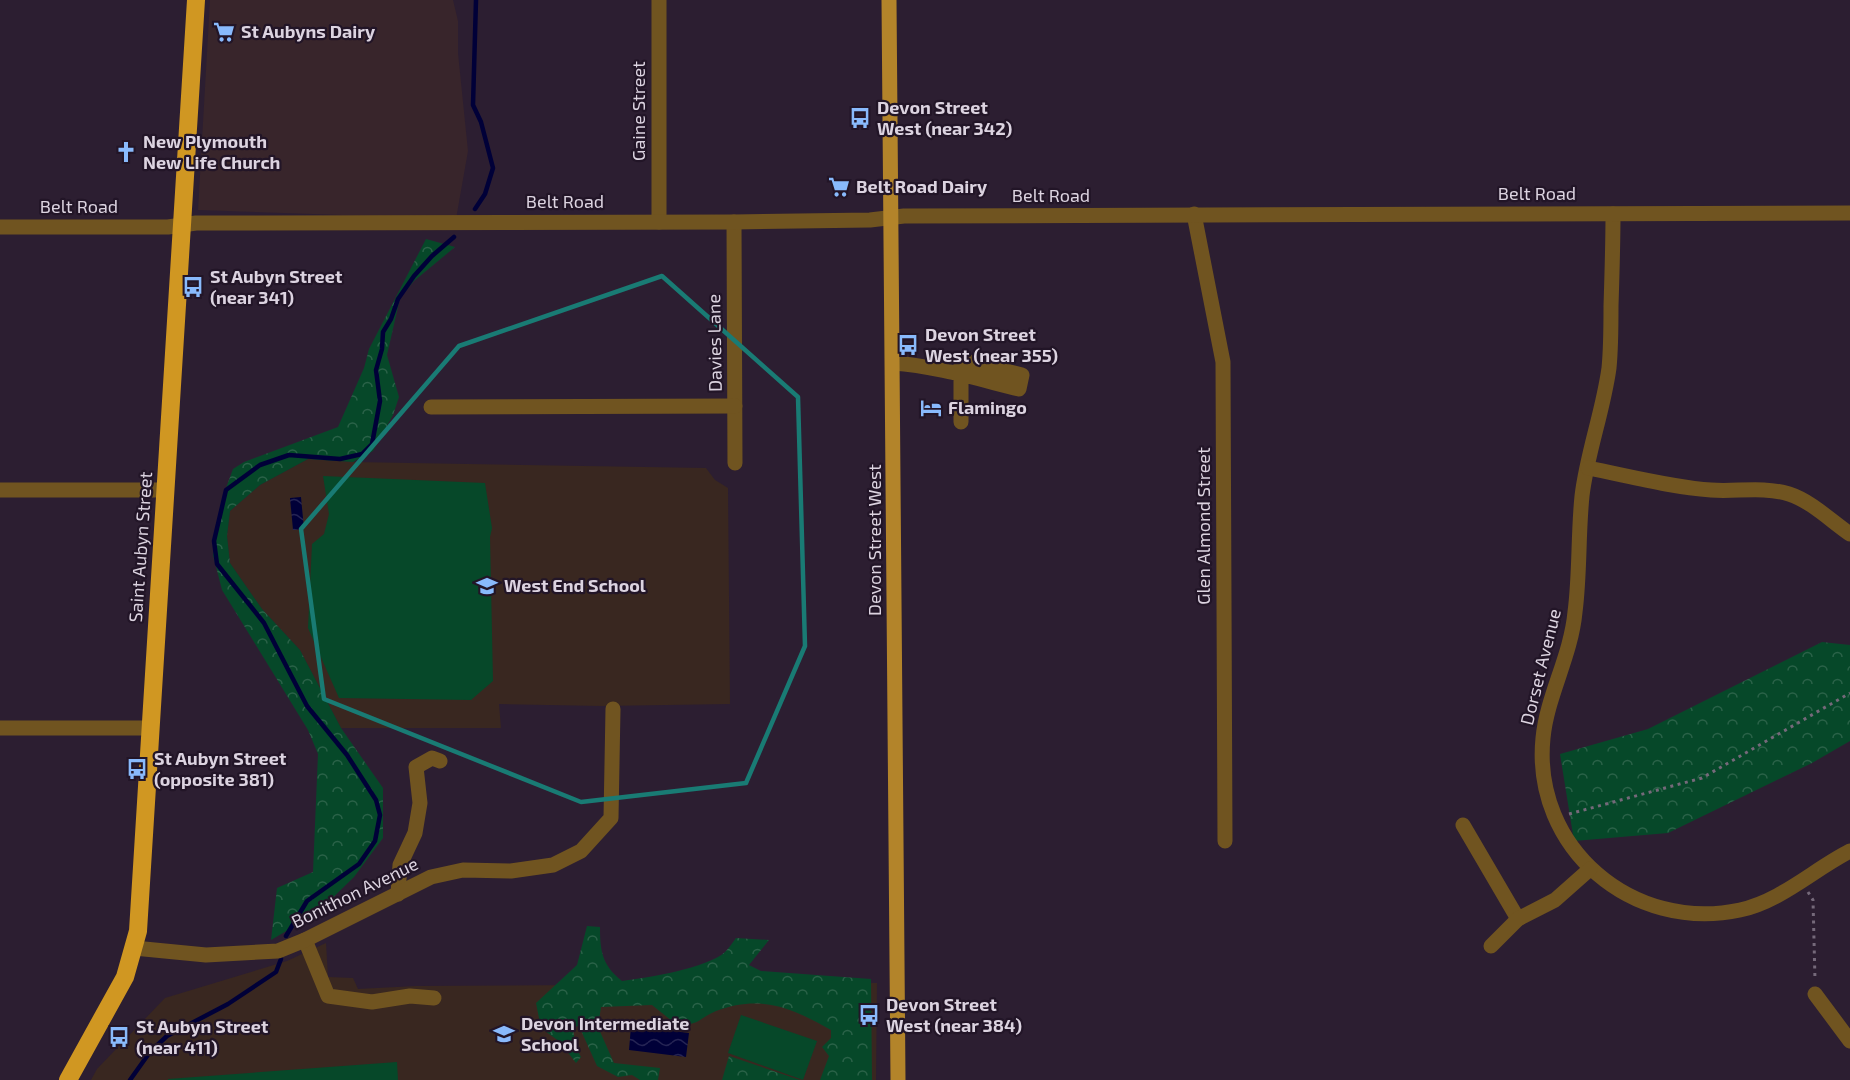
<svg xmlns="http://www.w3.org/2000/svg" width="1850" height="1080" font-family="'Exo 2',sans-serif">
<defs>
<pattern id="forest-crowns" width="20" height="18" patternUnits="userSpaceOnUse" patternTransform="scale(1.5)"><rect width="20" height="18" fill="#064829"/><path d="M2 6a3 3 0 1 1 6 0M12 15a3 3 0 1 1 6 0" fill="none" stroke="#2a6248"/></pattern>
<pattern id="water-waves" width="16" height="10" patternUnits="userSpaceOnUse" patternTransform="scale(1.5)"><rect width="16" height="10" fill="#000038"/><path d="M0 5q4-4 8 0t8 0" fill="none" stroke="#252454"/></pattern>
</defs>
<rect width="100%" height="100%" fill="#2c1e31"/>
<path fill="#38252b" d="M210 0H453L458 21V53L468 151 456 219 198 210Z"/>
<g fill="#392720">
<path d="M308 459 353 462 706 468 715 480 728 488 730 704 602 706 499 704 501 728H341L300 650 262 609 230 563 227 536 230 511 260 485Z"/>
<path d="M326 943 328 977 353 978 358 989 416 986 877 983 876 1080H91L97 1069 165 998 287 961Z"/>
</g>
<g fill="url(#forest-crowns)">
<path d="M426 239 455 247 414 281 400 298 387 355 399 397 393 415 373 451 353 462 308 459 260 485 230 511 227 536 230 563 262 609 300 650 341 728 383 788V838L354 877 317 913 271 940 277 888 313 872 318 754 308 730 222 590 213 555 226 488 233 469 244 462 338 427 364 368 369 349Z"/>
<path d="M1822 642 1850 645V741L1812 763 1668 833 1574 841 1560 754 1648 729Z"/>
<path d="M587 926 600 927C600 951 602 965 622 981 646 978 708 968 725 952 729 948 733 942 736 938L769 940 749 965 761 971 871 979 872 1080H820L829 1056 822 1047 831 1038V1030C792 1008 761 994 716 1011 697 1019 701 1025 677 1025L652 1005 601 1007 598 1027 614 1063 660 1068 658 1080H640L632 1075 618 1077 597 1066 579 1026 573 1027 575 1046 581 1057 576 1063 560 1042 541 1028 536 1003 577 965Z"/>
<path d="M729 1056 800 1080H722Z"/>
</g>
<g fill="#064829">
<path d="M323 476 485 483 492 528 490 537 493 681 471 700 339 698 308 628 312 544 324 534 329 514Z"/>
<path d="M741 1015 817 1041 803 1080 728 1053Z"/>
<path d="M397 1062 398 1080H168V1079Z"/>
</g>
<g fill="url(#water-waves)">
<path d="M301 497 304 529 293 530 290 498Z"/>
<path d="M631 1026 689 1033 686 1057 629 1050Z"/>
</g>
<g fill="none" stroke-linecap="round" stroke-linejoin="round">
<g stroke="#000038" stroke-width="4.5">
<path d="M475 209 485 194 493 168 481 122 473 105 476 0"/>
<path d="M286 936 307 901 359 864 375 841 380 815 376 800 347 755 307 706 264 623 217 564 214 541 226 490 260 465 289 455 340 459 362 454 372 444 380 401 376 370 382 349 383 332 391 319 398 299 414 276 432 256 454 237"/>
<path d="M130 1080 150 1052 167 1036 228 1004 276 972 281 959"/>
</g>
<g stroke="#75697a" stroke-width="3" stroke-dasharray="3 4.5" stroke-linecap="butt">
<path d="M1569 814 1702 778 1850 693"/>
<path d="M1808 892 1813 900 1815 980"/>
</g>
<g stroke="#705420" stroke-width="15">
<path d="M659 0V222"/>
<path d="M1194 214 1223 362 1225 841"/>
<path d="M1613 214C1613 244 1612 275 1611 306 1611 327 1611 348 1609 368 1603 412 1587 453 1582 496 1578 535 1580 574 1575 612 1571 656 1547 696 1543 738 1532 848 1633 933 1740 910 1781 901 1813 870 1850 851"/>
<path d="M734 222 735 463"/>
<path d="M0 227H168L196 223 734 222 870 220 904 216 1850 213"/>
<path d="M893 363C935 366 978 379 1019 389L1022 375 961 360V422"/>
<path d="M431 407 735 406"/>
<path d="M1588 468C1629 476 1670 487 1711 490 1737 492 1762 486 1789 494 1811 501 1831 521 1850 534"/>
<path d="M0 490H166"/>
<path d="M0 728H151"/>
<path d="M1463 825 1518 919"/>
<path d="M398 894 400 865 415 833 420 803 416 767 432 758 440 761"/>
<path d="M305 940 328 996 372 1002 410 996 434 998"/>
<path d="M1491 946 1518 919 1555 900 1590 869"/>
<path d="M134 948 206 955 278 951 305 940 431 877 463 870 511 871 553 865 581 851 611 818 613 709"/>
<path d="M1815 994 1850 1041"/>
</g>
<path stroke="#b3842a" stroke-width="15" d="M889 0 898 1080"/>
<path stroke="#d09722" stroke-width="18" d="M68 1080 125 977 138 931 196 0"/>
</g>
<path fill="none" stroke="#197b74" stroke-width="4.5" stroke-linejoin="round" d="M662 276 798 397 805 646 746 783 581 802 324 699 301 529 459 346Z"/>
<defs>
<symbol id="supermarket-bare" viewBox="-9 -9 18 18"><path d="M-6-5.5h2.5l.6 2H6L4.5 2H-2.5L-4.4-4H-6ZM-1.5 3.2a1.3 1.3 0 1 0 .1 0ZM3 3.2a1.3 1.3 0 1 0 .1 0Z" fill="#89bafc" stroke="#221527" stroke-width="2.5" paint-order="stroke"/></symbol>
<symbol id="bus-bare" viewBox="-9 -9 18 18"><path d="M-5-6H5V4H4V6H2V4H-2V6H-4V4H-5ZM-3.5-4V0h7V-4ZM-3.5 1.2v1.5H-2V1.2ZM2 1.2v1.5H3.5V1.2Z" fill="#89bafc" stroke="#221527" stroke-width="2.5" paint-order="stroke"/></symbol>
<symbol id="church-bare" viewBox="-9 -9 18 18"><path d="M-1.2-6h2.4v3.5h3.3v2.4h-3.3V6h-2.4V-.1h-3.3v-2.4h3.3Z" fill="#89bafc" stroke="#221527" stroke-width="2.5" paint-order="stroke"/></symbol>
<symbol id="hotel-bare" viewBox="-9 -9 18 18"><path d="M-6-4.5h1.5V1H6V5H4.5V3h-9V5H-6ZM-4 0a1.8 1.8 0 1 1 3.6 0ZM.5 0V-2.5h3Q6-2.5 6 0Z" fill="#89bafc" stroke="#221527" stroke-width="2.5" paint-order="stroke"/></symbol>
<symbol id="school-bare" viewBox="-9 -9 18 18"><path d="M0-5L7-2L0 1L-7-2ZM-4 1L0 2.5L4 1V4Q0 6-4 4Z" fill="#89bafc" stroke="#221527" stroke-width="2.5" paint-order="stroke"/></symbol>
</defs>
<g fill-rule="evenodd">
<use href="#supermarket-bare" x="209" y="17" width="30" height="30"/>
<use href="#bus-bare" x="845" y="103" width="30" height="30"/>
<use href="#church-bare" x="111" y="137" width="30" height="30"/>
<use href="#supermarket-bare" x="824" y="172" width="30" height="30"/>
<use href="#bus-bare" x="178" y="272" width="30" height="30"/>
<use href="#bus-bare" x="893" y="330" width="30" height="30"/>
<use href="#hotel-bare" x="916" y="393" width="30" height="30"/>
<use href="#school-bare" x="472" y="571" width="30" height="30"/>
<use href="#bus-bare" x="122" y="754" width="30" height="30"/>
<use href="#bus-bare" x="854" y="1000" width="30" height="30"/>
<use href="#school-bare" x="489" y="1019" width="30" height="30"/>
<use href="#bus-bare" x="104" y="1022" width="30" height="30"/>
</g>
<g text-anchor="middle" stroke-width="4.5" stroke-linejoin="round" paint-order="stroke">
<g font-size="18" font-weight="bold" fill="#dcd3e0" stroke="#221527" text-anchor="start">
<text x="241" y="38">St Aubyns Dairy</text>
<text x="877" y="114">Devon Street<tspan x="877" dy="21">West (near 342)</tspan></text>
<text x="143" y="148">New Plymouth<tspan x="143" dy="21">New Life Church</tspan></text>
<text x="856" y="193">Belt Road Dairy</text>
<text x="210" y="283">St Aubyn Street<tspan x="210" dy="21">(near 341)</tspan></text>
<text x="925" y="341">Devon Street<tspan x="925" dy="21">West (near 355)</tspan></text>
<text x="948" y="414">Flamingo</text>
<text x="504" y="592">West End School</text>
<text x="154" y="765">St Aubyn Street<tspan x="154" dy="21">(opposite 381)</tspan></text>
<text x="886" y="1011">Devon Street<tspan x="886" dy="21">West (near 384)</tspan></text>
<text x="521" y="1030">Devon Intermediate<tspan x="521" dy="21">School</tspan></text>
<text x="136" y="1033">St Aubyn Street<tspan x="136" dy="21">(near 411)</tspan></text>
</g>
<g font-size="18" fill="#dcd3e0" stroke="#221527">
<text transform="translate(639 111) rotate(-90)" y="6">Gaine Street</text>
<text x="1537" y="200">Belt Road</text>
<text x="1051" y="202">Belt Road</text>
<text x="565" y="208">Belt Road</text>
<text x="79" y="213">Belt Road</text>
<text transform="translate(715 343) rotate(-91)" y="6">Davies Lane</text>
<text transform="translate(1204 526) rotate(-90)" y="6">Glen Almond Street</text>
<text transform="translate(875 540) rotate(-90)" y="6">Devon Street West</text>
<text transform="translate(141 547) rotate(-86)" y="6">Saint Aubyn Street</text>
<text transform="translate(1541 667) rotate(-76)" y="6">Dorset Avenue</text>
<text transform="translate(355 893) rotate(-26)" y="6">Bonithon Avenue</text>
</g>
</g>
</svg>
